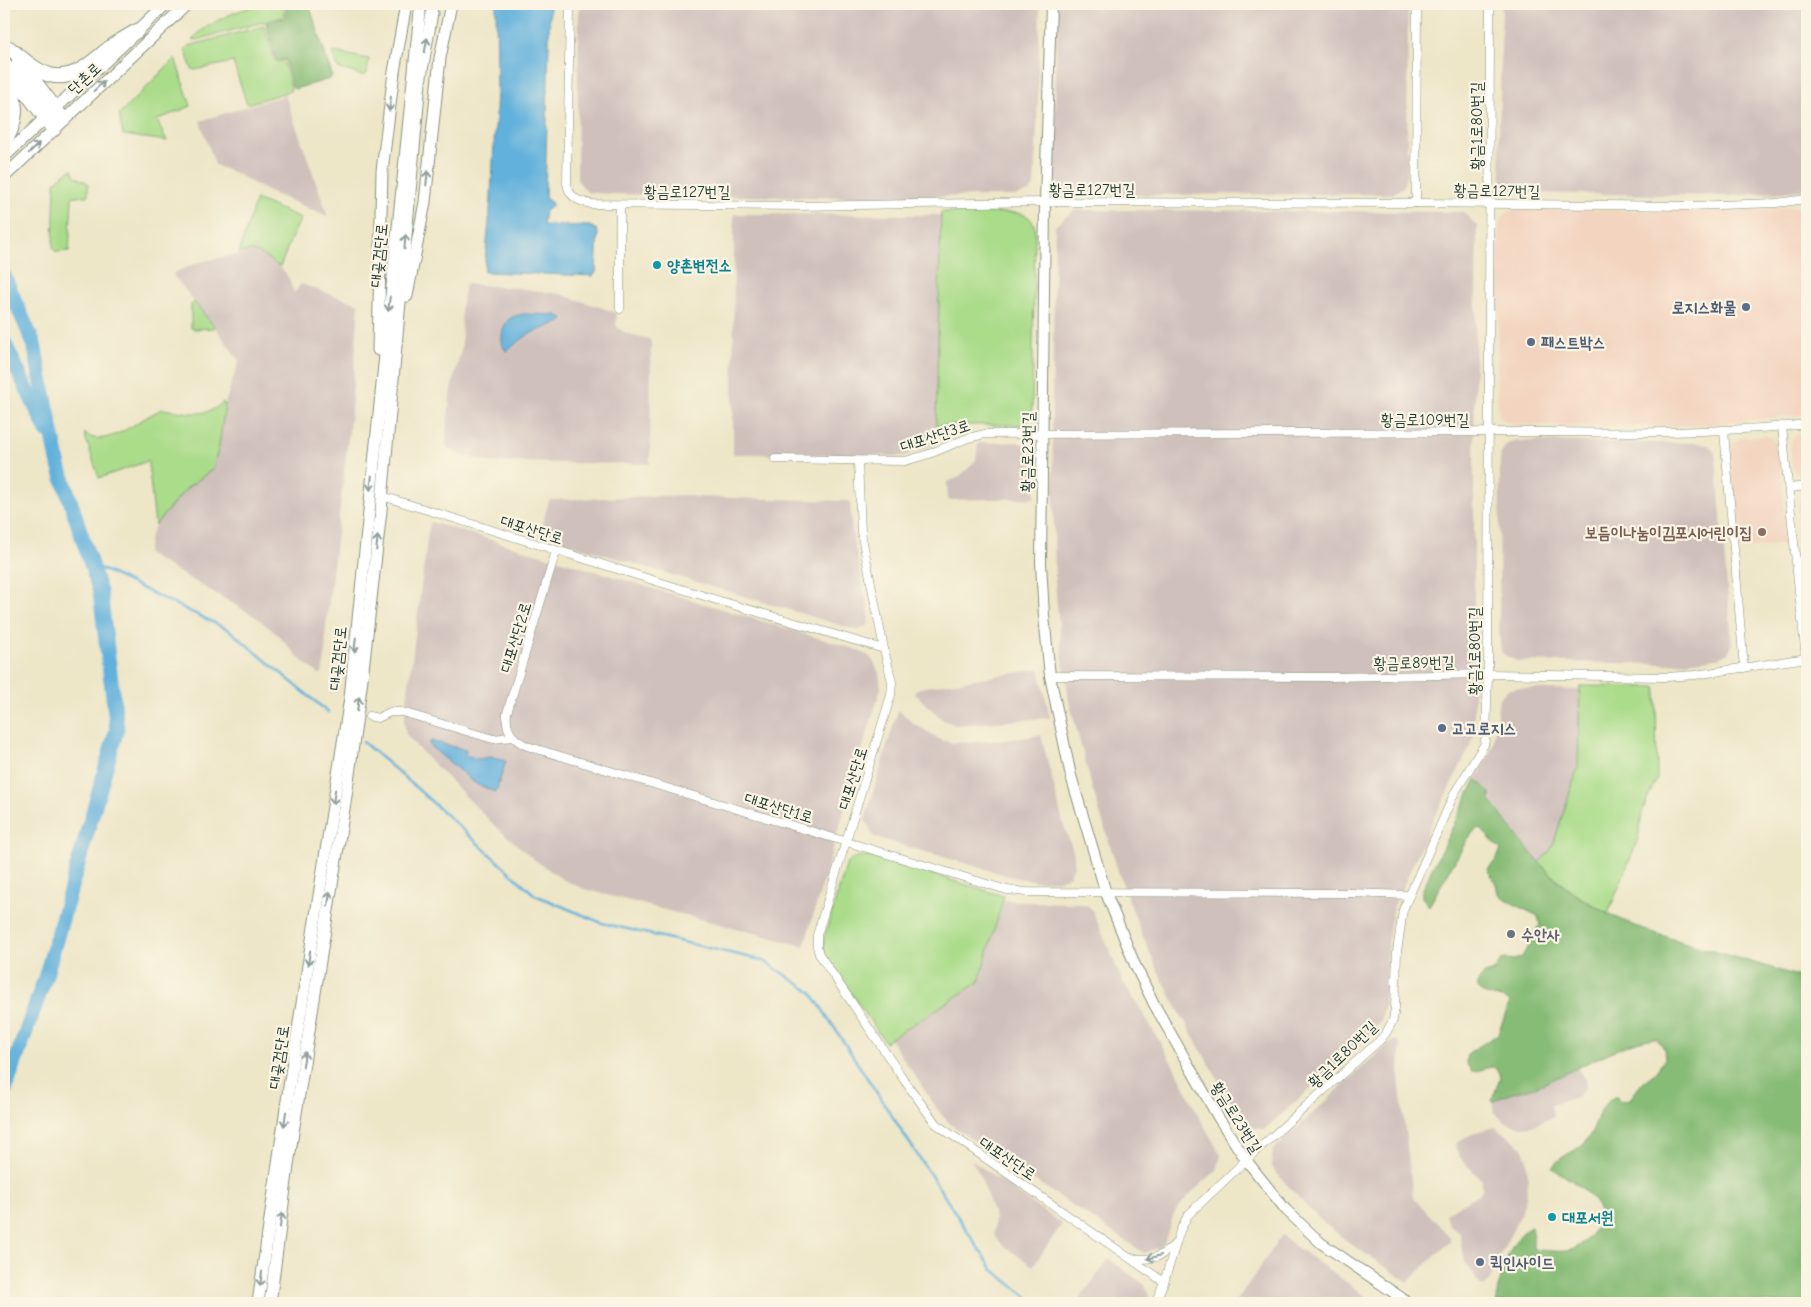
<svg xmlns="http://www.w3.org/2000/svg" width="1811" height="1307" font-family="'Comic Neue','Poor Story',sans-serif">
<rect width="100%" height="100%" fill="#fcf5e5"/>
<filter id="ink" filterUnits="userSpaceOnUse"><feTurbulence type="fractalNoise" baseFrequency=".02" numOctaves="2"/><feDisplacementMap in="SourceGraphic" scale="10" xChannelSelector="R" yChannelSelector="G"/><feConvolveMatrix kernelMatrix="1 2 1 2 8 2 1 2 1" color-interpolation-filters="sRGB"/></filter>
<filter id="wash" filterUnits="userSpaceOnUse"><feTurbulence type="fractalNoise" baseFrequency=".0096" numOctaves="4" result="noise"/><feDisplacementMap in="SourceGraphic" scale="20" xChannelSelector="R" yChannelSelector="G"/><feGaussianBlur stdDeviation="1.12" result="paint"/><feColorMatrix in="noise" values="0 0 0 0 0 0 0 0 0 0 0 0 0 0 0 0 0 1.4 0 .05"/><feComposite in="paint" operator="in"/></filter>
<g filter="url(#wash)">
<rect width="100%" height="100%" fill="#ede6c7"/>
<g fill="#f3d4bf">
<path d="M1807 206V414L1701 425 1612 426 1520 425 1507 422 1499 416 1497 394 1499 228 1501 219 1506 213 1511 210 1522 209 1728 211Z"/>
<path d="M1807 432V478L1799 476 1795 472 1792 467 1790 448 1791 442 1796 436Z"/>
<path d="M1763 436 1770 437 1778 445 1788 544 1739 549 1730 457 1731 448 1733 443 1743 437Z"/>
<path d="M1807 492V582L1803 573 1798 504 1801 497Z"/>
</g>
<g fill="#cfc0bb">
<path d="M579 4H1040L1037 128 1034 186 1030 192 1015 196 803 197 610 194 587 192 577 180Z"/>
<path d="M1057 4H1408L1407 174 1403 187 1392 194 1070 195 1054 180Z"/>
<path d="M1502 4H1807V190L1730 196 1515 193 1501 181 1499 136Z"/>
<path d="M285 95 327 213V216L265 190 235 173 215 165 200 121Z"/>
<path d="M1074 210 1463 212 1477 226 1474 444V735L1466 755 1433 820 1394 906 1389 930 1384 1008 1381 1021 1362 1042 1265 1129 1245 1127 1176 1006 1157 969 1139 927 1120 877 1092 787 1069 701 1061 647 1055 582 1052 412 1055 226Z"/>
<path d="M734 214 941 215 935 444 903 456 733 454Z"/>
<path d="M250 252 259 253 283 270 289 279 294 293 301 284 359 304 350 422 326 626 325 657 322 673 319 674 303 662 278 635 256 617 147 554 150 536 156 524 182 493 198 479 223 416 226 400 239 361 218 331 173 275 174 273 199 262Z"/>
<path d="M465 284 517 288 560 294 614 312 617 315 616 325 619 329 626 333 649 339 651 343 650 464 491 462 463 456 448 448 446 443V436L451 389 462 347 461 308Z"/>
<path d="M1517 441 1699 443 1710 446 1714 451 1716 458 1732 644 1728 653 1719 658 1667 664 1517 661 1504 655 1501 651 1499 632 1500 460 1501 453 1507 444Z"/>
<path d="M1018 442 1029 447 1033 453 1035 498 948 500 947 482 957 478 970 467 976 460 978 443Z"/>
<path d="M688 495 696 497 850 501 852 532 869 613 868 625 859 630 853 629 539 535 549 501 551 500Z"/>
<path d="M431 522 855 649 867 655 872 659 879 673 881 687 804 946 584 889 562 879 535 860 496 827 416 746 406 734 404 723 428 532Z"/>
<path d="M1039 669 1050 718 955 725 943 720 914 693 917 689 925 687Z"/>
<path d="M1514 688 1580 690 1579 755 1575 777 1553 845 1550 851 1539 863 1476 779 1493 746 1499 698 1507 690Z"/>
<path d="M898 710 913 723 941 740 952 743 998 741 1041 735 1063 823 1074 854V865L1070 875 1060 880 1037 881 1016 878 874 837 865 819Z"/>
<path d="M1004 900 1031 902 1076 903 1088 906 1092 910 1123 982 1142 1011 1182 1081 1198 1115 1221 1155 1217 1170 1191 1193 1177 1209 1173 1216 1163 1246 1144 1253 951 1125 940 1113 890 1039 979 982Z"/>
<path d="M1395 1040 1399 1042 1400 1047 1399 1079 1413 1197 1450 1237V1242L1408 1282 1358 1249 1330 1228 1308 1208 1271 1167 1273 1150 1390 1042Z"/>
<path d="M1577 1068 1585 1079 1586 1084 1584 1089 1577 1097 1551 1105 1553 1117 1532 1126 1522 1127 1505 1122 1493 1112 1494 1102 1502 1096 1540 1085Z"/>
<path d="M1495 1127 1520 1145 1523 1149 1527 1161 1528 1178 1526 1197 1521 1214 1498 1259 1489 1282 1484 1287 1480 1285 1466 1264 1461 1244 1460 1233 1450 1226 1445 1214 1479 1194 1482 1189V1180L1461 1159 1458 1153 1456 1145 1458 1141 1479 1131Z"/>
<path d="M971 1160 1062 1224 1033 1266 1005 1247 996 1238 994 1234 995 1218 980 1175Z"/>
<path d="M1282 1235 1295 1246 1376 1303H1235Z"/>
<path d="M1109 1259 1145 1285 1149 1297 1146 1303H1081L1078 1301Z"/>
</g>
<g fill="#aadc8a" stroke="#648c5f">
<path d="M264 4H284L285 8 282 17 192 41C202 24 244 7 264 4Z"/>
<path d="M264 26 274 59 277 62 282 61 284 63 291 87 290 91 247 104 233 62 195 70 192 69 185 50 188 46Z"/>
<path d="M334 52 369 59 367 74 364 76 338 68 333 53Z"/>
<path d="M175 58 191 106 157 120 167 141 123 135 119 115Z"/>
<path d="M72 169 75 176 88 183V195L86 196H74L72 198 69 251 56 252 53 248 55 183 60 177Z"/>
<path d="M256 199 301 218 291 239 280 267 259 253 250 251 239 253Z"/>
<path d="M941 212 1018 213C1027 215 1032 218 1035 228L1032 408 1028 421 1022 425H936Z"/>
<path d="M194 302 214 326V328L194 329 191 328V305Z"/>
<path d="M223 402 225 404 219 446 213 469 187 488 155 525 148 461 99 478 84 433C104 451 138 420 158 411L162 409C184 411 206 420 223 402Z"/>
<path d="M1580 686 1656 687 1657 779 1647 799 1642 813 1638 839 1608 914 1572 892 1539 863 1550 851 1553 845 1578 767Z"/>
<path d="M861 856 874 857 1004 896 979 982 885 1042 828 959 824 952V938L847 863 853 858Z"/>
</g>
<g fill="#87bc76" stroke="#537c55">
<path d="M288 4 305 5 311 10 332 75 330 79 295 89 293 88 285 60H276L266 23 284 18Z"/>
<path d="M1476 779 1490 793V800C1512 828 1532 858 1558 881 1604 920 1656 934 1713 951 1744 960 1776 969 1807 979V1301L1804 1303H1497C1495 1284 1511 1235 1531 1227L1533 1230V1248L1536 1250C1546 1250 1561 1253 1571 1250 1586 1245 1607 1221 1597 1205 1586 1188 1568 1178 1552 1168 1561 1154 1573 1154 1584 1143 1598 1129 1593 1112 1614 1097H1617L1620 1101 1630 1099 1643 1082 1655 1073 1665 1059 1664 1048 1657 1039C1638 1034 1562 1077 1540 1085 1524 1092 1508 1091 1494 1102L1492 1099 1500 1079C1497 1056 1483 1074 1471 1071L1466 1062 1467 1054 1498 1034 1510 1002C1504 994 1460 998 1484 974L1494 971 1502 960 1506 959 1515 960 1522 957 1540 925 1538 916 1506 900 1498 893 1496 884 1488 869 1496 860 1501 850 1480 828 1476 829 1467 840 1429 906 1422 897V891L1431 871Z"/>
</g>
<g fill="#62b1dc" stroke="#407788">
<path d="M496 4H550L545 198 552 203V206L545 211 543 225 590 226 597 230 598 234 596 273 593 276 484 272 490 211 497 93Z"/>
<path d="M524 314 556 315 563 318V321L529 334 506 351C499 344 502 327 508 320 512 316 518 315 524 314Z"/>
<path d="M431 741 466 750 465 755 479 759 490 757 506 761 496 792 478 785 472 781 431 747 429 744Z"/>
</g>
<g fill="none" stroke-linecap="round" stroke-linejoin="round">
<g stroke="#62b1dc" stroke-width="2.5">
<path d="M91 564 229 630 328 712"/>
<path d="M363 742 411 783 535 895 602 923 764 961 811 992 992 1269 1035 1303"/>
</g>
<g stroke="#62b1dc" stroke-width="15">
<path d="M4 276 34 344 59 466 100 592 117 729 45 978 4 1093"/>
<path d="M4 342 47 431"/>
</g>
</g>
</g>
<g filter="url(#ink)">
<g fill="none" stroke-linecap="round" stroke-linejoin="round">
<defs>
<g id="minor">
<path d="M570 4 567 183C569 197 577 201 591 204L796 206 1045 202 1416 203 1689 206 1776 203 1807 199"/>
<path d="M1416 203 1417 4"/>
<path d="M620 205V309"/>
<path d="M1782 426 1806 659"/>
<path d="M1724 431 1744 668"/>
<path d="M775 459 905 461 929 454 968 438 985 434 1550 432C1636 433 1722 433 1807 424"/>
<path d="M858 461 861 532 884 649"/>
<path d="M1789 488 1807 486"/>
<path d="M382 496 717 600 884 649 892 682 891 695 817 935V947L819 954 904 1080 936 1124 1164 1282"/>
<path d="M556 551 507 713C505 730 512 739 527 746L1007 890 1026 892 1351 893 1408 895"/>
<path d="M1050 676 1331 677 1488 674 1666 677 1695 675 1807 658"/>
<path d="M369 716 378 718 390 712H402L493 739 512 737"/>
<path d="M1131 1258C1150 1261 1161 1258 1175 1244"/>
<path d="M1155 1303 1164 1282 1180 1231 1188 1215 1246 1160 1379 1041 1386 1033 1393 1020 1395 1008 1397 952 1403 910 1454 794 1484 745 1486 736 1488 674 1490 4"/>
</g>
<path id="tertiary" d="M1051 4 1045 202 1041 563 1044 616 1050 676 1071 776 1106 893 1135 965 1154 1004 1218 1117 1246 1160 1286 1210 1321 1243 1409 1303"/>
<g id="secondary">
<path d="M4 146C22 117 19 101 5 71"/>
<path d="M4 157 166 4"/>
<path d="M4 177 187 4"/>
<path d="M407 296 425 202 440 58 451 4"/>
<path d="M378 350 382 171 394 72 406 4"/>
<path d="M258 1303 290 1080 350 698 420 12"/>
<path d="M270 1303 289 1158 346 796 361 687 381 511 420 82 432 13"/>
</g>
<g id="motorway">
<path d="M9 48C22 58 35 71 50 75 75 82 93 60 111 47 119 41 128 36 137 31"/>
<path d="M19 61 63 119"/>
<path d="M4 63 54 129"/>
</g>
</defs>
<use href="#minor" stroke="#86927e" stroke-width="9"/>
<use href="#tertiary" stroke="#86927e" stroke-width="12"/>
<use href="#secondary" stroke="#86927e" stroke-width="13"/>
<use href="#motorway" stroke="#86927e" stroke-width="16"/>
<use href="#minor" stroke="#fff" stroke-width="8"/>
<use href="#tertiary" stroke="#fff" stroke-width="10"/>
<use href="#secondary" stroke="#fff" stroke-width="11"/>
<use href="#motorway" stroke="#fff" stroke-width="14"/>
</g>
<defs><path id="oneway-shaft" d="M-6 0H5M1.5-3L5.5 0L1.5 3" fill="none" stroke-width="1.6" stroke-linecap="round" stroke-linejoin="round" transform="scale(1.25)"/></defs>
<g stroke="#8f9e9a">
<use href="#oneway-shaft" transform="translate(426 45) rotate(-80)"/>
<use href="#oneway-shaft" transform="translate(99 86) rotate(-43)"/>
<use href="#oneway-shaft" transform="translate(390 104) rotate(97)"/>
<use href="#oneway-shaft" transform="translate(34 148) rotate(-44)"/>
<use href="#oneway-shaft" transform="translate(427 178) rotate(-84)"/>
<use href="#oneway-shaft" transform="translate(405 242) rotate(-85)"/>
<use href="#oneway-shaft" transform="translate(389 304) rotate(96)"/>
<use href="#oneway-shaft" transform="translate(371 483) rotate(96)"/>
<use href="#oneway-shaft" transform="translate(377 543) rotate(-84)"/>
<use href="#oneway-shaft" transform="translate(355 645) rotate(96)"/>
<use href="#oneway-shaft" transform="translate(358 704) rotate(-82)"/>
<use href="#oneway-shaft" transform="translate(334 797) rotate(99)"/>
<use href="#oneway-shaft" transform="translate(329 899) rotate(-81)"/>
<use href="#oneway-shaft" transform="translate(309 958) rotate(99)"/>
<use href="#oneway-shaft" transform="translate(304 1059) rotate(-81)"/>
<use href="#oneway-shaft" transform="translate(285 1119) rotate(98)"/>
<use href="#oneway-shaft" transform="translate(281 1220) rotate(-82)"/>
<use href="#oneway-shaft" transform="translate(1154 1257) rotate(164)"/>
<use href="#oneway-shaft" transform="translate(261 1279) rotate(98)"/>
</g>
</g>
<g fill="#0f9aa8" stroke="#fcf5e5" stroke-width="2">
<circle cx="657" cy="265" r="5"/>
<circle cx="1552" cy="1217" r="5"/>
</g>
<g fill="#5c6f8a" stroke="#fcf5e5" stroke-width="2">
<circle cx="1746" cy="307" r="5"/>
<circle cx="1531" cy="342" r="5"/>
<circle cx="1442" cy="728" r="5"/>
<circle cx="1480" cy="1262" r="5"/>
</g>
<circle fill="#8d6e63" stroke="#fcf5e5" stroke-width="2" cx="1762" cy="532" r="5"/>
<circle fill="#6b7280" stroke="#fcf5e5" stroke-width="2" cx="1511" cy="934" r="5"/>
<g text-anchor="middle" stroke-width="4.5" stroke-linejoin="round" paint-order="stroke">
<g font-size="16" fill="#1f3d34" stroke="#fcf5e5">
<text transform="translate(84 78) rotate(-43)" y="6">단촌로</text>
<text transform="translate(1476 126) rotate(-90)" y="6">황금1로80번길</text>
<text x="1092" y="195">황금로127번길</text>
<text transform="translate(1497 190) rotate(1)" y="6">황금로127번길</text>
<text x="687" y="197">황금로127번길</text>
<text transform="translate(378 255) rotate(-84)" y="6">대곶검단로</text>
<text x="1425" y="425">황금로109번길</text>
<text transform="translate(935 435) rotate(-18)" y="6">대포산단3로</text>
<text transform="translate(1027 452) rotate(-89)" y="6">황금로23번길</text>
<text transform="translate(532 529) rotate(17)" y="6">대포산단로</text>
<text transform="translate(515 637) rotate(-73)" y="6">대포산단2로</text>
<text transform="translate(1474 651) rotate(-90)" y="6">황금1로80번길</text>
<text transform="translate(337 658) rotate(-84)" y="6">대곶검단로</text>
<text transform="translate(1414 662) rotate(-1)" y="6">황금로89번길</text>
<text transform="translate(852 778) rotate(-73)" y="6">대포산단로</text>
<text transform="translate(779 807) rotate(17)" y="6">대포산단1로</text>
<text transform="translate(1342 1054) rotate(-44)" y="6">황금1로80번길</text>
<text transform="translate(278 1057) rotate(-81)" y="6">대곶검단로</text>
<text transform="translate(1237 1117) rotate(58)" y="6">황금로23번길</text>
<text transform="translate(1008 1158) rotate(34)" y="6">대포산단로</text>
</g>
<g font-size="16" font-weight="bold" fill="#0d838f" stroke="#fcf5e5" text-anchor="start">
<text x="667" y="271">양촌변전소</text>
<text x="1562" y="1223">대포서원</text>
</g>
<g font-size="16" font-weight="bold" fill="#4e5e75" stroke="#fcf5e5" text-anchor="start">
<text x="1736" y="313" text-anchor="end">로지스화물</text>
<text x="1541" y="348">패스트박스</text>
<text x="1452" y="734">고고로지스</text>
<text x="1490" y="1268">퀵인사이드</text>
</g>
<g font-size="16" font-weight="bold" fill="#785e54" stroke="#fcf5e5" text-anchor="end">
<text x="1752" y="538">보듬이나눔이김포시어린이집</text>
</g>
<g font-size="16" font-weight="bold" fill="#5b616d" stroke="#fcf5e5" text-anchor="start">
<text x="1521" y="940">수안사</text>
</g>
</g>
<rect width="1811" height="1307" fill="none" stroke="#fcf5e5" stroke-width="20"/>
</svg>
